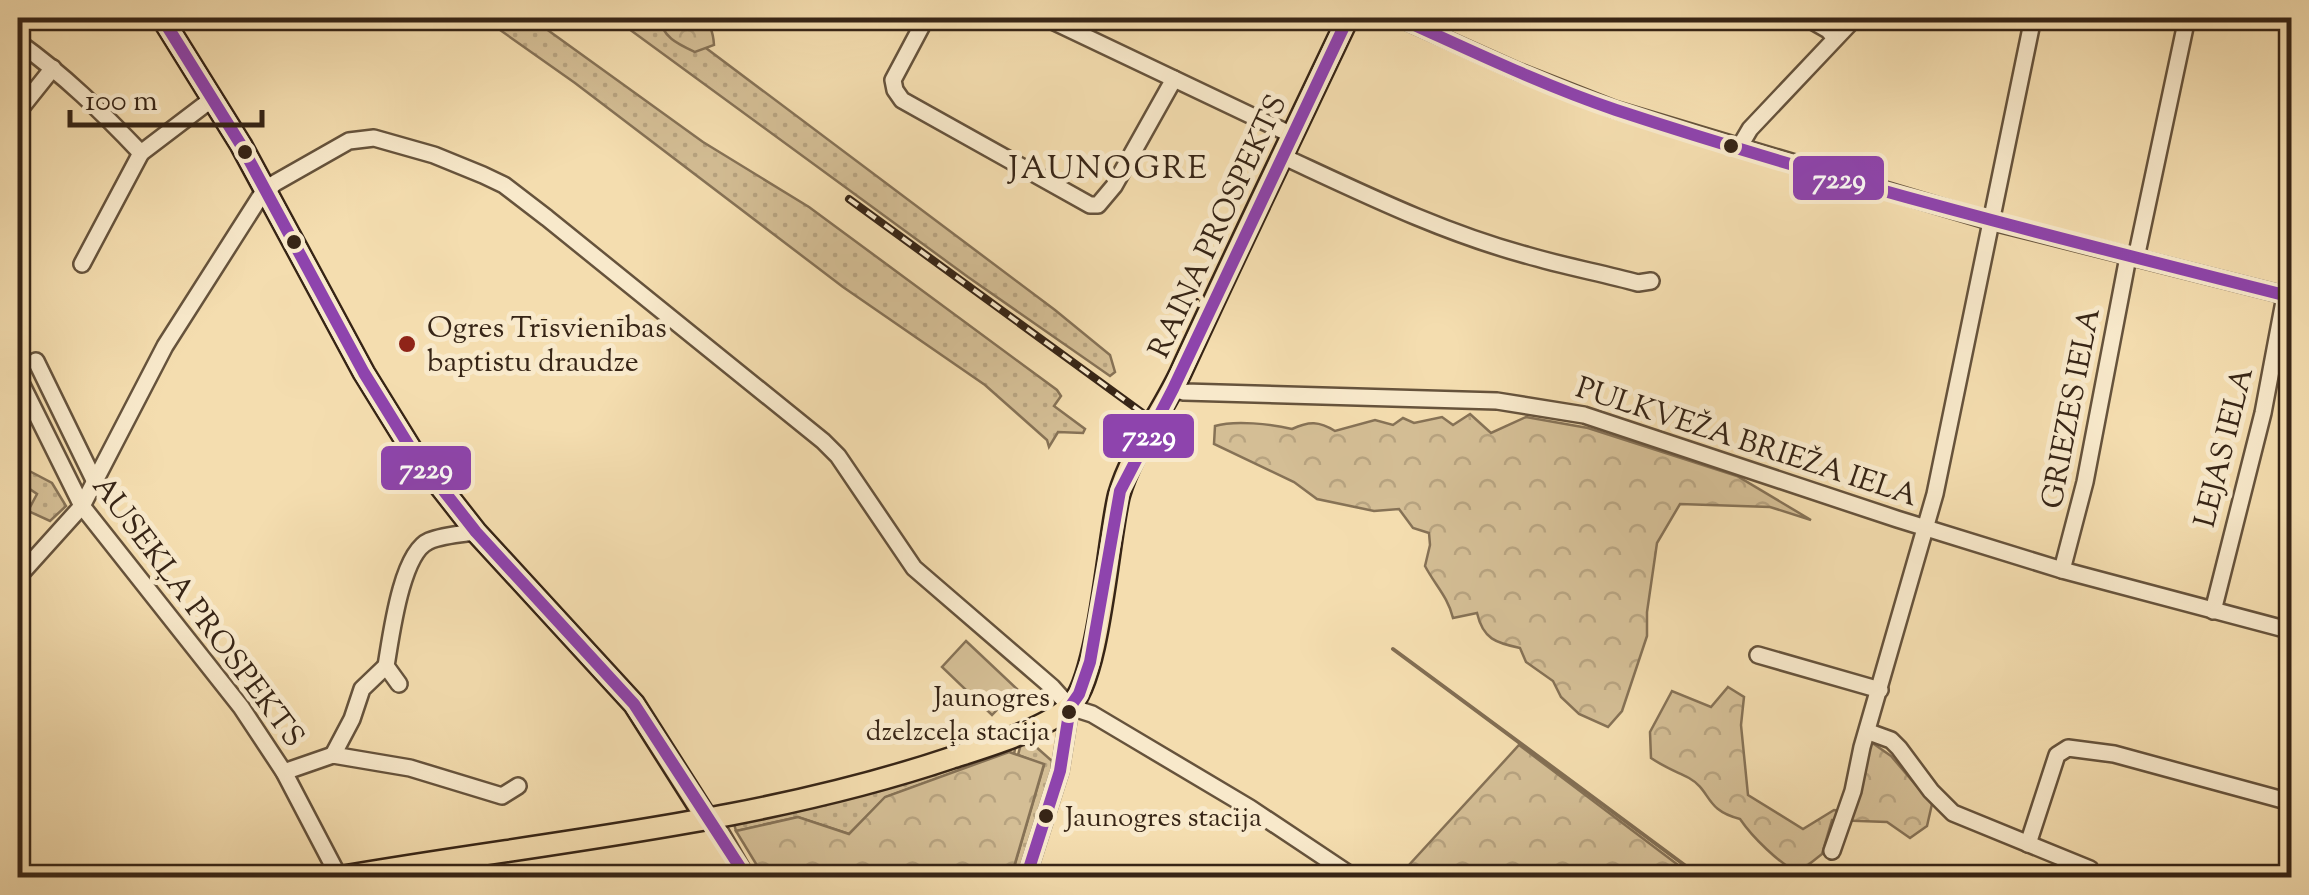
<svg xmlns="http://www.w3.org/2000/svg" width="2309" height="895" font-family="'Sorts Mill Goudy',serif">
<defs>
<pattern id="grass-dots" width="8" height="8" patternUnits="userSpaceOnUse" patternTransform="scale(2.5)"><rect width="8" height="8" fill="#d4be95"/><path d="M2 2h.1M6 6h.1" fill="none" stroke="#b7a380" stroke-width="1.8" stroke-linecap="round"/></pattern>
<pattern id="forest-crowns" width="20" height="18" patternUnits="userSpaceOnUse" patternTransform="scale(2.5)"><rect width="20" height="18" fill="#d4be95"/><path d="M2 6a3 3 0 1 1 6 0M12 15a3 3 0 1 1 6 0" fill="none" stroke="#b7a380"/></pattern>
</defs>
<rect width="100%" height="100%" fill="#f4ddaf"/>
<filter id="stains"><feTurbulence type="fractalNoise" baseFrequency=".002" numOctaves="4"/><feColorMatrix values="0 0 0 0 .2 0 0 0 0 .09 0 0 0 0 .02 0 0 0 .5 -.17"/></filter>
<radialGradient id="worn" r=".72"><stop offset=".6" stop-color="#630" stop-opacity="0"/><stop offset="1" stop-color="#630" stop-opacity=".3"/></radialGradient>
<g fill="url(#grass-dots)" stroke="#867256" stroke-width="2.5">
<path d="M483 18H531L703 142 809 207 1057 390 1061 396 1054 406 1085 429 1083 433 1058 432 1049 447 1047 440 985 385 843 287 575 83Z"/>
<path d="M614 18H666L1055 310 1110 355 1115 372 1110 376 968 277Z"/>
<path d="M18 465 52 483 66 506 50 521 28 511 37 494 18 481Z"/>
<path d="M1016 744 1014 754 1009 752 886 797 849 834 798 817 736 831 733 820Z"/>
<path d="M1021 744 1035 746 1052 761 1051 776 1020 877 1011 878 1044 765 1018 755Z"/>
</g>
<g fill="url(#forest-crowns)" stroke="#867256" stroke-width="2.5">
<path d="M660 18C690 17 712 8 714 45L695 52C678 44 662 37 660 18Z"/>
<path d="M1470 414 1491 433 1526 417 1588 428 1737 476 1811 520 1770 507 1680 504 1657 543 1647 612V636L1622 711 1608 727 1579 714 1561 697 1553 681 1526 662 1520 648C1496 643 1483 639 1477 613L1453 618C1448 597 1435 585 1425 566L1430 545 1429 533 1413 528 1399 509 1374 511 1317 499 1294 482 1214 444 1215 426C1235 420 1271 424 1292 429 1309 421 1319 421 1335 431L1375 420 1393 425 1403 418 1414 423 1442 417 1453 425Z"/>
<path d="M1728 687 1744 697 1741 725 1748 795 1803 829 1834 810 1852 812 1871 742 1891 756 1932 804 1927 826 1910 838 1887 822 1832 820 1822 854 1798 873C1778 862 1753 838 1740 819 1704 810 1712 791 1689 778 1675 771 1664 767 1651 758L1650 732 1672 691 1711 707Z"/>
<path d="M1519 745 1694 877H1398Z"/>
<path d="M1009 752 1044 764 1011 877H764L736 831 798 817 849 834 885 797Z"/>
</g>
<path fill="#d4be95" stroke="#867256" stroke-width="2.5" d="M966 641 1017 689 992 715 942 667Z"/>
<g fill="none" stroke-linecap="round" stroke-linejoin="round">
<path stroke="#826e53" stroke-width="4" d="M1393 649 1702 878"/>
<defs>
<g id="minor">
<path d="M926 18 893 80 895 90 902 100 1090 205H1098L1114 186 1174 79"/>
<path d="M1046 18 1292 135"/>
<path d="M1399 18 1517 71 1614 109 1989 221 2292 297"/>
<path d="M1807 18 1828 30 1835 38"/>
<path d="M18 42C64 75 102 112 141 153L212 99"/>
<path d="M18 106 21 108 53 68"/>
<path d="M1740 146 1750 129 1855 18"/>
<path d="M1282 156C1362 193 1441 232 1526 255 1563 266 1601 273 1638 283L1651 281"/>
<path d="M2136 258 2187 18"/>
<path d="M82 264 141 153"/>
<path d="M36 361 95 482"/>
<path d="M18 377 82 506 241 707 284 772 339 877"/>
<path d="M1173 389 1184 392 1497 401 1584 415 1897 519 2062 570 2292 631"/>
<path d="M2062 570 2085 482 2128 257"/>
<path d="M18 577 82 506 165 346 260 197 275 183 349 141 374 138 434 155 483 175 504 185 547 218 823 441 838 456 914 568 1052 687 1070 707 1092 714 1129 736 1250 808 1355 878"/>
<path d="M2213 611 2263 413 2285 296"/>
<path d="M1758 655 1880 690"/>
<path d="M399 684 386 666C391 637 401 553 429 541 443 535 461 534 476 532"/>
<path d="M1869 732 1891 740 1899 748 1931 791 1953 813 2090 869"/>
<path d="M333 755 352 719 362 689 386 666"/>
<path d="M284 772 333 755 410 768 502 796 518 786"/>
<path d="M707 819 721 833 747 878"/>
<path d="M2028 844 2057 755 2068 748 2114 754 2283 800"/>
<path d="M1832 851 1853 791 1862 747 1935 494 2033 18"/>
<path d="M1026 878 1060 771 1070 707"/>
</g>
<g id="major">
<path d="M162 18 241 145 364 373 411 449 476 532 634 704 707 819"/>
<path d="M335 878C541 842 752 825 951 758 985 747 1043 730 1069 707 1099 682 1108 539 1119 495 1131 453 1161 414 1180 374 1235 254 1292 136 1348 18"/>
</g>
</defs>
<use href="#minor" stroke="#66533c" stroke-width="20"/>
<use href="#major" stroke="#372516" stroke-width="25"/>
<use href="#minor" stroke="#f8e9cb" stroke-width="15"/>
<use href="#major" stroke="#f4ddaf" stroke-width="20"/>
<defs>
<path id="rail" d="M849 199 1188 446"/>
</defs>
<use href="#rail" stroke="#372516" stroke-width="8"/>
<use href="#rail" stroke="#f8e9cb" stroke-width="4" stroke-dasharray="11" stroke-linecap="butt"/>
<defs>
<g id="bus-1">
<path d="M162 18 241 145 364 373 411 449 476 532 634 704 747 878"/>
<path d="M1399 18C1470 50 1542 85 1616 110 1838 183 2065 240 2292 297"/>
<path d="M1026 878 1060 771 1070 707 1079 694 1090 662 1120 491 1173 389 1348 18"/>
</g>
</defs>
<use href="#bus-1" stroke="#f8e9cb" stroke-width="20"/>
<use href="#bus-1" stroke="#8e44ad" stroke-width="12"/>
</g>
<g fill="#372516" stroke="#f8e9cb" stroke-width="4">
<circle cx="1731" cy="146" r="9"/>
<circle cx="245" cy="152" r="9"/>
<circle cx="294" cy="242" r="9"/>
<circle cx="1069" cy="712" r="9"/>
<circle cx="1046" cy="816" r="9"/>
</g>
<circle fill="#8f2418" stroke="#f8e9cb" stroke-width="4" cx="407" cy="344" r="10"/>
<g text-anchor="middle" stroke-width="10" stroke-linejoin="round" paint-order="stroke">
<g font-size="28" fill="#372516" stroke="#f8e9cb" text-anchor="end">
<text x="1050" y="706">Jaunogres<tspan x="1050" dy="34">dzelzceļa stacija</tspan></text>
<text x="1065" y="826" text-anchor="start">Jaunogres stacija</text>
</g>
<g font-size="30" fill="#372516" stroke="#f8e9cb">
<text transform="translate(1217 226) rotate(-65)" y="10">RAIŅA PROSPEKTS</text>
<text transform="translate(2070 408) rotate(-79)" y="10">GRIEZES IELA</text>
<text transform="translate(1747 441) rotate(18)" y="10">PULKVEŽA BRIEŽA IELA</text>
<text transform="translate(2223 447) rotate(-76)" y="10">LEJAS IELA</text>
<text transform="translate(199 611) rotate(53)" y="10">AUSEKĻA PROSPEKTS</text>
</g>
<g font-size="30" fill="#372516" stroke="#f8e9cb" text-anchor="start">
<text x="427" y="337">Ogres Trīsvienības<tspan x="427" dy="34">baptistu draudze</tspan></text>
</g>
<g font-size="32" letter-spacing="2.5" fill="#372516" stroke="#f8e9cb">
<text x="1109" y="178">JAUNOGRE</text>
</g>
</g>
<g stroke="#f8e9cb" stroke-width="4">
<rect x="1791" y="154" width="95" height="48" rx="10" fill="#8e44ad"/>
<rect x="1101" y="412" width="95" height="48" rx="10" fill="#8e44ad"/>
<rect x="379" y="444" width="94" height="48" rx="10" fill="#8e44ad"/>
</g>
<g font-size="28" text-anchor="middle" font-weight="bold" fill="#fff">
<text x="1839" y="188">7229</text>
<text x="1149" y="445">7229</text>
<text x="426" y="478">7229</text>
</g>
<rect width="2309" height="895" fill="none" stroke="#f4ddaf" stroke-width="60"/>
<rect x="20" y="20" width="2269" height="855" fill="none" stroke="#372516" stroke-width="5"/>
<rect x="30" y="30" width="2249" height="835" fill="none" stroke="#372516" stroke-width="2.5"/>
<path d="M70 110v15h192v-15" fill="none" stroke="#372516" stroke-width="5"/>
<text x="85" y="110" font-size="30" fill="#372516" stroke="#f8e9cb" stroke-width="8" paint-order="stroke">100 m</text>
<rect width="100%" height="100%" filter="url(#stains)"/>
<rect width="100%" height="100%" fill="url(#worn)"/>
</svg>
